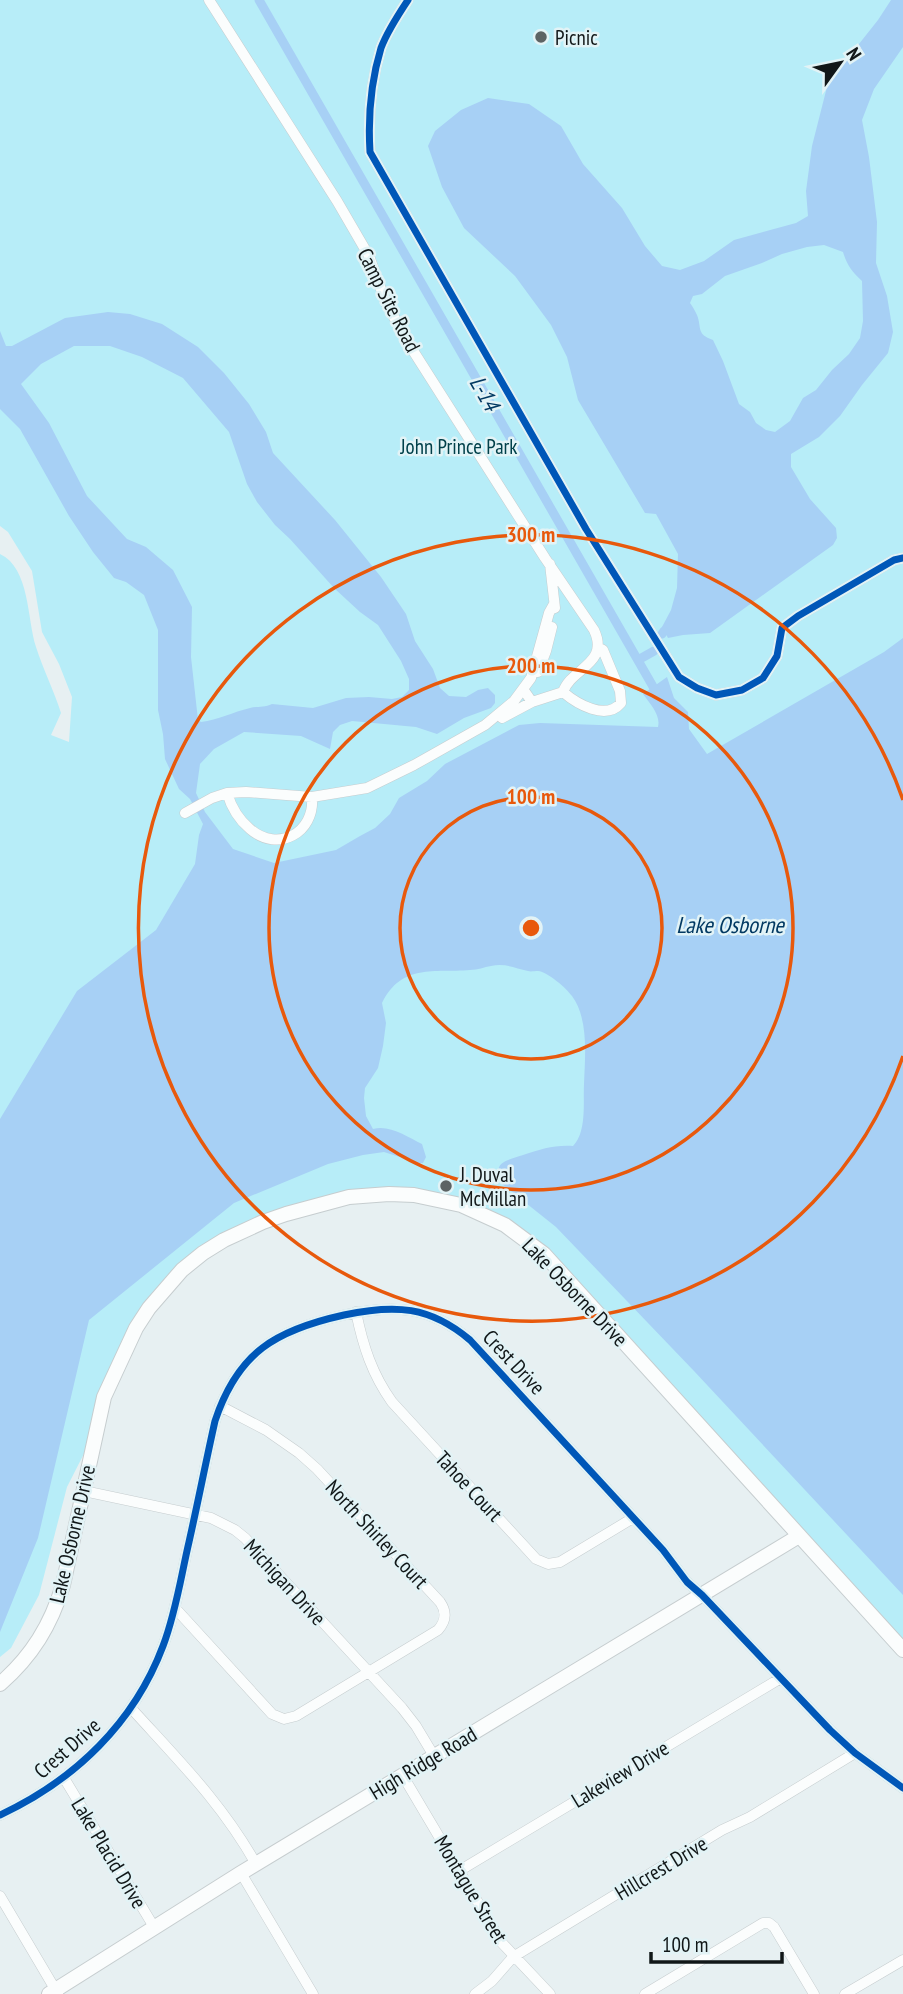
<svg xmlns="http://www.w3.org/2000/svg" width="903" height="1994" font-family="'PT Sans Narrow',sans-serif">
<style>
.green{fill:#b7edf8}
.water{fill:#a7d0f5;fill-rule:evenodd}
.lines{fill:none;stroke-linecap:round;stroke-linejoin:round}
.canal{stroke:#a7d0f5;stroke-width:9}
.street-casing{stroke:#c6cdcf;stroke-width:11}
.secondary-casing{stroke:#c6cdcf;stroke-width:16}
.street{stroke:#fbfdfd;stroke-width:10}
.secondary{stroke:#fbfdfd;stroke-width:14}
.cycleway-casing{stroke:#e2f3f6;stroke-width:11}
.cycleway{stroke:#0057b8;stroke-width:7}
.ring{fill:none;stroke:#e8590c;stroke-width:3.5}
.poi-dot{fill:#5c6364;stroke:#e2f3f6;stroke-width:2.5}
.labels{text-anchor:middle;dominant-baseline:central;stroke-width:5;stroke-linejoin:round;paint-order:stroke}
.poi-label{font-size:21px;fill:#111718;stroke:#e2f3f6;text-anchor:start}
.street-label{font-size:21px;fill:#111718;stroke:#e2f3f6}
.park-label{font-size:21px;fill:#01404a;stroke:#e2f3f6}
.water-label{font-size:23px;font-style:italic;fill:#023962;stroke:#e2f3f6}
.centre{fill:#e8590c;stroke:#e2f3f6;stroke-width:3.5}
.ring-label{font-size:21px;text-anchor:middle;font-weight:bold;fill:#e8590c;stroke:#e2f3f6;stroke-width:5;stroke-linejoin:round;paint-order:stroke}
</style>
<rect width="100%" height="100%" fill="#e7f0f2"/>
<!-- green -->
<path class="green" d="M0,0H903V1640L511,1224L472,1202L437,1195L361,1194L255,1220L150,1301L96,1430L67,1487L39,1595L11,1648L0,1657V554C30,568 27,619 36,647C43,669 54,691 61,713L51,735L69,742L72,697L59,664L42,632L32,571L8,532L0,526Z"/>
<!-- water -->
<path class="water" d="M891,0H903V47L874,89L862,120L869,157L877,222L876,263L887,296L893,332L888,353L862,385L840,416L819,437L791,454V467L810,499L836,528L837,538L833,545L710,633L683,635L668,638L662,627L671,610L677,588L678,554L656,514L645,513L578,400L567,357L551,325L515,276L464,228L442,187L428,146L435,131L461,110L488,98L529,104L561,126L583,164L622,208L645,246L662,266L680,270L704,261L734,240L796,223L808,216L806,191L812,146L828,83L878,20ZM824,245L843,252C847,265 852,272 862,281L863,321L860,338L849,354L832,370L816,390L803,398L790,421L775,432L766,430L756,423L750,412L739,404L723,361L713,340C696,334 702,328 697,315C695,311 693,307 690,303L693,296L702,294L725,276L762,263L782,254L807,247Z
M108,312L130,314L162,324L198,347L224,373L249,404L266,432L273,453L335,520L381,577L406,614L415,641L433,669L440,688L449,696L466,697L478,690L488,688L495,695V703L491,708L464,718L437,734L416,727L352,721L340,725L333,732L330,749L301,736L244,732L214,749L200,764L196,793L205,812L233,849L274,863L336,850L360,836L375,828L390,814L399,798L427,781L445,764L519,725L540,723L658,727C661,715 650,704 643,694L667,677L674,698L688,712L689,729L707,754L884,652L903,638V1595L694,1371L556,1227L502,1184C491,1162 506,1161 523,1155C542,1149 553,1145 573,1146C587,1132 583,1102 584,1084C585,1057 589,1019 572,996C566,988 548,972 538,971C534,971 531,972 528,971C515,968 505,963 491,966C484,967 478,970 470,970C434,973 402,963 382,1003L386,1023L383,1046L378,1068L365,1088L364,1098L366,1116L373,1129C389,1124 408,1137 422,1144L426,1157L423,1163H419L384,1152L363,1155L328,1164L234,1203L89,1320L38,1538L0,1632V1119L77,991L156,930L195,864L199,835L203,824L190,799L179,789L165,759L163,734L158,710V630L144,595L126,582L114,578L93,552L69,516L20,429L0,409V331L6,346H12L65,318ZM74,346H110L142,357L183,378L229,432L247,484L257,502L275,525L290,539L334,588L360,612L378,625L401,661L409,679V690L402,697L392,699L369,697L346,698L313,708L272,704C264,708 257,706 250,708C233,712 218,720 201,722L198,720L191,657L192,607L173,570L146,547L127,539L87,496L49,423L21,384L41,364Z"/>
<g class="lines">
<!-- canal -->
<path class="canal" d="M259,0L659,697
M662,634L664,631
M638,660L654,651"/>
<!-- street casing -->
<g class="street-casing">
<path id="street" d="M209,0L337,201L369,256L386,303L412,349L545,558L594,630C610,664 571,668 563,692
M408,0C398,15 387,32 381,48C371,81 368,119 370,152L586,529L679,677L697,688L716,695L742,690L763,678L777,656L782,628L798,616L894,560L903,558
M550,564L555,608
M538,672L546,651L552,627
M523,689L532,702L563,692C577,704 606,721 621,703L620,691L603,650L598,647
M502,718L532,702
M227,793C231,806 239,820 250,829C278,853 315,833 312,797
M185,813L212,798L227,793L246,792L312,797L367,788L414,765L485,725L514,701L531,678L549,613L554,604
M356,1312C363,1346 372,1374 392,1402L536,1559L548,1564L560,1562L633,1518
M84,1491L211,1518L235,1530L245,1538L402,1708L416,1726L434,1756
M175,1608L272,1714L284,1719L296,1716L438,1630C446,1621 447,1612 440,1602L317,1469L299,1453L266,1430L220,1406
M131,1708C178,1760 221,1802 256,1864
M403,1776L502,1943L550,1994
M64,1778L154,1927
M0,1815C75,1780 134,1723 163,1646C176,1612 181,1576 189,1542C198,1502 206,1461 215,1421C238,1352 276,1330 344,1315C395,1304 430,1306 470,1340L663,1550L687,1582L702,1595L830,1730L855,1753L903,1788
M459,1871L781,1678
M241,1873L313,1994
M0,1896L58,1994
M475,1994L492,1981L513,1957L722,1830L750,1817L855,1753
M645,1994L763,1923H769L774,1927L814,1994
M845,1994L903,1960"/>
</g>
<!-- secondary casing -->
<g class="secondary-casing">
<path id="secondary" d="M0,1684C32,1656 51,1625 63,1585L104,1397L136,1328L149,1308L182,1270L203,1253L224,1240L263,1222L286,1214L349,1197L389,1194L414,1195L461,1205L505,1225L544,1254L903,1650
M49,1994L241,1873L799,1536"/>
</g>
<!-- street -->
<use href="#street" class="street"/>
<!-- secondary -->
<use href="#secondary" class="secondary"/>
<!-- cycleway casing -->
<g class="cycleway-casing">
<path id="cycleway" d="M408,0C398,15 387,32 381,48C371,81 368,119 370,152L586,529L679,677L697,688L716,695L742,690L763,678L777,656L782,628L798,616L894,560L903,558
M0,1815C75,1780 134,1723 163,1646C176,1612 181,1576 189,1542C198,1502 206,1461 215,1421C238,1352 276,1330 344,1315C395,1304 430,1306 470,1340L663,1550L687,1582L702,1595L830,1730L855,1753L903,1788"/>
</g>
<!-- cycleway -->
<use href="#cycleway" class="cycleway"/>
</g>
<!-- distance rings -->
<g class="ring">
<circle cx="531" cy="928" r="131"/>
<circle cx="531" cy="928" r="262"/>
<path d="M903 1056A393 393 0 1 1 903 800"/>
</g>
<!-- markers -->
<g class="poi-dot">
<circle cx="541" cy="37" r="7"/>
<circle cx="446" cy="1186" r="7"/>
</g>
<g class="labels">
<!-- poi labels -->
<g class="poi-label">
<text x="555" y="37">Picnic</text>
<text x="460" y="1174">J. Duval<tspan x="460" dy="24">McMillan</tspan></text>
</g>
<!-- street labels -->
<g class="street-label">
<text transform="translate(389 300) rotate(63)">Camp Site Road</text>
<text transform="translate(575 1292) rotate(46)">Lake Osborne Drive</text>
<text transform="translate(514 1362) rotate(47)">Crest Drive</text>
<text transform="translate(469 1486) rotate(47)">Tahoe Court</text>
<text transform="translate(72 1534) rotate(-77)">Lake Osborne Drive</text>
<text transform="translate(377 1534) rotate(47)">North Shirley Court</text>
<text transform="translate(285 1582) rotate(47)">Michigan Drive</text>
<text transform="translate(67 1748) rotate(-41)">Crest Drive</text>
<text transform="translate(423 1763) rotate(-31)">High Ridge Road</text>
<text transform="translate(620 1774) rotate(-31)">Lakeview Drive</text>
<text transform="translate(109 1853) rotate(59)">Lake Placid Drive</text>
<text transform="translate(661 1868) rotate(-31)">Hillcrest Drive</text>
<text transform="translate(471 1889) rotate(59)">Montague Street</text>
</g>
<!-- park labels -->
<g class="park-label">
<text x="459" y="446">John Prince Park</text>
</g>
<!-- water labels -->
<g class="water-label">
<text transform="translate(485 393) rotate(60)">L-14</text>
<text x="730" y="924">Lake Osborne</text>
</g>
</g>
<circle cx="531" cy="928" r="10" class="centre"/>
<g class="ring-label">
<text x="531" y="542">300 m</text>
<text x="531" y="673">200 m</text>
<text x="531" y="804">100 m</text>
</g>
<!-- north arrow -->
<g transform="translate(840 63) rotate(57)" stroke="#e2f3f6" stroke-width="5" paint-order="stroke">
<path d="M0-5L12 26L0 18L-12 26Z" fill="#111718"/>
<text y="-10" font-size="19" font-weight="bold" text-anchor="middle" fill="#111718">N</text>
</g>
<!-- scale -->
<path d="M651 1952v10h131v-10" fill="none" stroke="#111718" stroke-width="3.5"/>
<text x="662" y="1952" font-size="21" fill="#111718" stroke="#e2f3f6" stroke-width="5" paint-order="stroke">100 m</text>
</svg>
